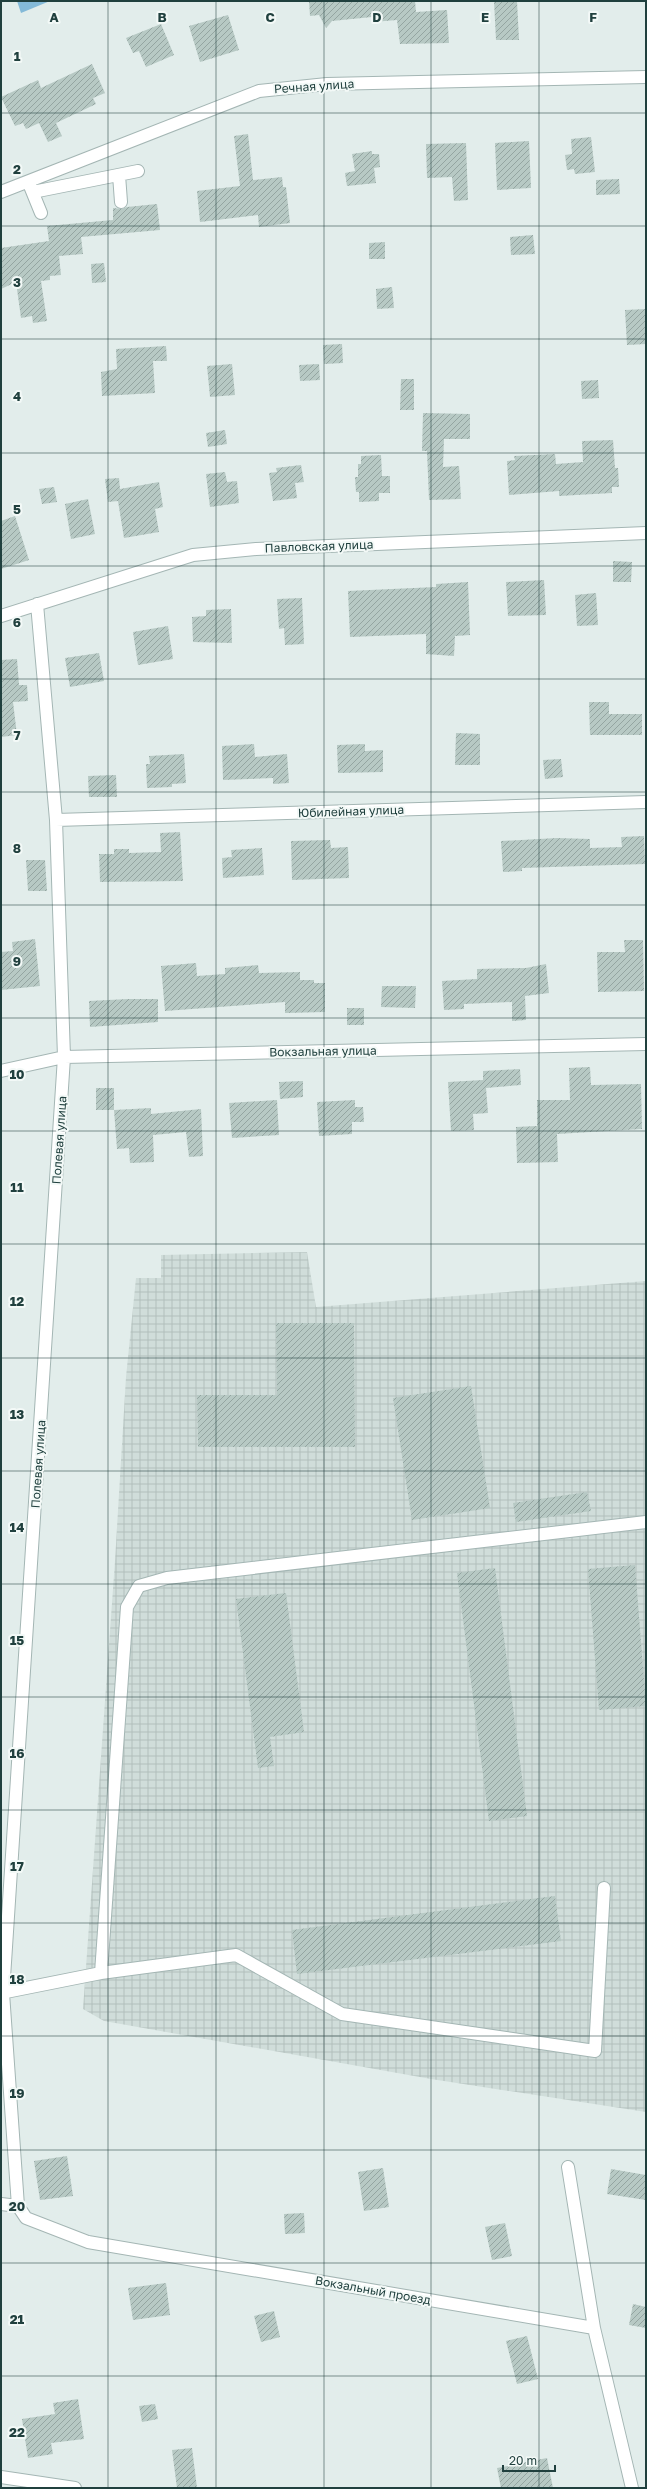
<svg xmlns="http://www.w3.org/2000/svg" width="647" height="2489" font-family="'Golos Text',sans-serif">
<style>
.industrial{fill:url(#industrial-grid)}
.water{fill:#84bad8}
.building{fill:url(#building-hatch)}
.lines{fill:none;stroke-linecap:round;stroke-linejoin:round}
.minor-casing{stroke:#a4b6b4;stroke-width:14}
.minor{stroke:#fff;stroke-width:12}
.grid{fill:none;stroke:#20403e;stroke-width:1;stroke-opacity:0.55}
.labels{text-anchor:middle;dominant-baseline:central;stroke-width:4;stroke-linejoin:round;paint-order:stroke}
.street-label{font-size:12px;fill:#20403e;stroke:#f3f9f7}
.grid-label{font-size:13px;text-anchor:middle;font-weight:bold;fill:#20403e;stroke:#f3f9f7;stroke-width:4;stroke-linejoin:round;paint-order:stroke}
</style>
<defs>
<pattern id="industrial-grid" width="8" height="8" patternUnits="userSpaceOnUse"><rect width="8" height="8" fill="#d0ddda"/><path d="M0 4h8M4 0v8" fill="none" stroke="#b2bfbc"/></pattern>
<pattern id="building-hatch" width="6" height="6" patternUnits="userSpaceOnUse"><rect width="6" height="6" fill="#b7c9c4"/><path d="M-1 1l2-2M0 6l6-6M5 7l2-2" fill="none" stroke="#94a5a1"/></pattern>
</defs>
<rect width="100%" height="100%" fill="#e2edeb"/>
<!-- industrial -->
<path class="industrial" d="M307,1252L316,1307L646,1281V2112L431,2079L104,2021L83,2009L115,1561L126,1377L136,1278H161V1255Z"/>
<!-- water -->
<path class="water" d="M17,1H50L21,13Z"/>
<!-- building -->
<path class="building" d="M309,1H415L416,12L447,10L449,43L400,44L397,20L373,22L372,17L332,21L326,28L319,15L310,16Z
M494,1H517L519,40H496Z
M228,15L239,50L200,62L189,26Z
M161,24L174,55L146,67L139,51L133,53L126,38Z
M92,64L105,93L93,98L96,104L56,123L62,136L48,142L39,123L26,129L23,123L15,126L1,97L38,80L41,88Z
M248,134L253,180L282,177L283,187H286L290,223L259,227L258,215L200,222L197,191L240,186L234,136Z
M591,137L595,172L575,174L574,169L567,170L565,155L572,154L571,139Z
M529,141L531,188L497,190L495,143Z
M466,143L468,200L454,201L452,177L427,178L426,144Z
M372,151V154H379L380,167L374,168L376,183L347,186L345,173L355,171L352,154Z
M619,179L620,194L596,195V180Z
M157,204L160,230L81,237L83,254L59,256L61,275L50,276V280L41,281L47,321L33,323L32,316L21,318L16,282L1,289V248L49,241L47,226L113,220V208L122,209L127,207Z
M533,235L535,254L511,255L510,237Z
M385,242V259H369V243Z
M104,263L106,282L92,283L91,264Z
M392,287L394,308L377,309L376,289Z
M646,309V344L627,345L625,310Z
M342,344L343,363L324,364L323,345Z
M166,346L167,361H153L155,393L102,396L101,372L117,369L116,349Z
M232,364L235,395L210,397L207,366Z
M319,364L320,380L300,381L299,365Z
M401,379H414V410H400Z
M598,380L599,398L582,399L581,381Z
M423,413L470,414V439H444L443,467L459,466L461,499L429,500L427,451H422Z
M225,430L227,444L208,447L206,433Z
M613,440L615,468H618L619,487H612V493L559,496V491L509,495L507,461L515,460L514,456L555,454L556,464L583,462L582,441Z
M381,455L382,476H390V493H379V501L359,502V492H356L355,477H358V464H361V456Z
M301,465L304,482L295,483L297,498L273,501L269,473L277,472L276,468Z
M225,472L227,482L237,481L239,503L210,507L206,474Z
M119,478L120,489L159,482L163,507L155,509L159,532L124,538L118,501L108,502L105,479Z
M54,487L57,502L42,504L39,489Z
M88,499L95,534L71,539L65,504Z
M15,516L29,560L1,569V521Z
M613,561L632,562L631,582H613Z
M544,580L546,615L508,616L506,582Z
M468,582L470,635L455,636L454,656L426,654V634L350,637L348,591L436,587V584Z
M596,593L598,625L577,626L575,595Z
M302,598L304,644L285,645L284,628L279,629L277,599Z
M231,609L232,643L193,642L192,617L206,616V610Z
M168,626L173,659L138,665L133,632Z
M99,653L104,681L70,687L65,658Z
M17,659L19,685H27L28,701L13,702L17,735L1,737V660Z
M589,702H609V714H642V735H590Z
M456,733L480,734V765H455Z
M254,744L255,757L287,754L289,783L273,784V778L223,780L222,746Z
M365,744V751L383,750V772L338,773L337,745Z
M184,754L186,783L172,784V787L147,788L146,764H150L149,756Z
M561,759L563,777L545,779L543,760Z
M116,775L117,797H89L88,776Z
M180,832L183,881L100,882L99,854H114V849H129V853L161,852L160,833Z
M644,836L645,864L522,868V871L503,872L501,841L557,838L590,839V848L622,847L621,837Z
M330,840L331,848L348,847L349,878L292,880L291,841Z
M262,848L264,875L223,878L222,858L232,857L231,850Z
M26,860H45L47,891H28Z
M35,939L40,986L1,990V952L13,951L12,942Z
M624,940H643L644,991L598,992L597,952H625Z
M196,963L197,976L225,974V968L258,965L259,973L300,972V980H314V983H325V1012L285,1013V1002L165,1011L161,966Z
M546,964L549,993L525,996L526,1020L512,1021V1002L464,1004V1009L444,1010L442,981L477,979V969L526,968Z
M382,986H416L415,1008L381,1007Z
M128,999H158V1022L90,1027L89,1001Z
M347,1008H364V1025H347Z
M590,1067L591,1085L641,1084L642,1129L557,1134L558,1162L517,1163L516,1127L537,1126V1100H570L569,1068Z
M520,1069L521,1085L486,1088L488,1113L473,1114L474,1130L451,1131L448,1082L483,1080V1071Z
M303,1081V1097L280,1099L279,1082Z
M96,1088H114V1110H96Z
M277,1100L279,1135L232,1138L229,1103Z
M355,1100V1107H363L364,1122H352V1134L319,1136L317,1102Z
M151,1108V1114L201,1109L203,1156L189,1157L186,1132L153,1135L154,1162L130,1163L129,1148L117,1149L114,1110Z
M276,1323H354L355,1447H198L197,1395H277Z
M471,1386L490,1508L412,1520L393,1398Z
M587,1492L591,1511L516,1522L513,1503Z
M635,1565L646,1706L599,1710L588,1569Z
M495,1568L527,1816L489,1821L457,1573Z
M286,1593L304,1732L270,1737L274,1766L258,1768L236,1599Z
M555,1896L561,1941L297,1974L292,1930Z
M67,2156L73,2196L40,2200L34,2161Z
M383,2168L389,2207L364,2211L358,2172Z
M611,2169L646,2175V2200L607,2194Z
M304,2213L305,2233L285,2234L284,2214Z
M505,2223L512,2256L492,2260L485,2227Z
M166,2283L170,2315L133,2320L128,2288Z
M633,2304L646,2307V2328L629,2325Z
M274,2311L280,2337L261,2342L254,2316Z
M527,2336L538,2379L517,2384L506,2341Z
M78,2399L84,2439L51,2443L53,2454L28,2458L22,2419L55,2414L53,2403Z
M155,2404L158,2419L142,2422L139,2406Z
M192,2448L197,2488H177L172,2450Z
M547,2458L553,2488H501L497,2468Z"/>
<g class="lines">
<!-- minor casing -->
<g class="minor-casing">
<path id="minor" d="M119,175L121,202
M30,186L41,213
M1,192L259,91L327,84L646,77
M33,192L138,171
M1,616L193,555L256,549L646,533
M56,820L646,802
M1,1071L64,1057L646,1044
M101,1973L236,1955L342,2014L595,2051L604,1888
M1,1993L101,1973L127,1607L139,1586L167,1578L646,1522
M568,2167L594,2328
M1,2204L18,2206L26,2218L88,2242L594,2328L632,2488
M18,2206L3,1993L64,1057L56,820L37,604
M1,2477L75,2488"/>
</g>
<!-- minor -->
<use href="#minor" class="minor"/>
</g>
<!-- grid -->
<path class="grid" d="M108,1V2488M216,1V2488M324,1V2488M431,1V2488M539,1V2488M1,113H646M1,226H646M1,339H646M1,453H646M1,566H646M1,679H646M1,792H646M1,905H646M1,1018H646M1,1131H646M1,1244H646M1,1358H646M1,1471H646M1,1584H646M1,1697H646M1,1810H646M1,1923H646M1,2036H646M1,2150H646M1,2263H646M1,2376H646"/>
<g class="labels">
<!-- street labels -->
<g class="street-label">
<text transform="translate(314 86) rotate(-4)">Речная улица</text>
<text transform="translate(319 546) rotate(-2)">Павловская улица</text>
<text transform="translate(351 811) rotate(-2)">Юбилейная улица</text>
<text transform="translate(323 1051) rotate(-1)">Вокзальная улица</text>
<text transform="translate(59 1140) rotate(-86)">Полевая улица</text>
<text transform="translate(38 1464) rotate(-86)">Полевая улица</text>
<text transform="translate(373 2290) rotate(10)">Вокзальный проезд</text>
</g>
</g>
<g class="grid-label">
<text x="54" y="22">A</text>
<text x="162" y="22">B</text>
<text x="270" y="22">C</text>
<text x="377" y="22">D</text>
<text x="485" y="22">E</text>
<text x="593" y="22">F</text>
<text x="17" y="61">1</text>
<text x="17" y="174">2</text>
<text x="17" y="287">3</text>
<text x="17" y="401">4</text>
<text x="17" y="514">5</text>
<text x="17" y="627">6</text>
<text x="17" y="740">7</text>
<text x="17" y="853">8</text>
<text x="17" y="966">9</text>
<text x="17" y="1079">10</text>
<text x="17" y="1192">11</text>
<text x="17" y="1306">12</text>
<text x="17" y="1419">13</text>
<text x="17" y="1532">14</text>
<text x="17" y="1645">15</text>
<text x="17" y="1758">16</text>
<text x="17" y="1871">17</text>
<text x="17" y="1984">18</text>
<text x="17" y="2098">19</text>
<text x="17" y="2211">20</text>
<text x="17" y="2324">21</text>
<text x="17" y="2437">22</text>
</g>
<!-- border -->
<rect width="647" height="2489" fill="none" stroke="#20403e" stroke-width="4"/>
<!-- scale -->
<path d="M503 2465v6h52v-6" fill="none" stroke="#20403e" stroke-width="2"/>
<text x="509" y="2465" font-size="12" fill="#20403e" stroke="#f3f9f7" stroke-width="3" paint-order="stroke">20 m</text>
</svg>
